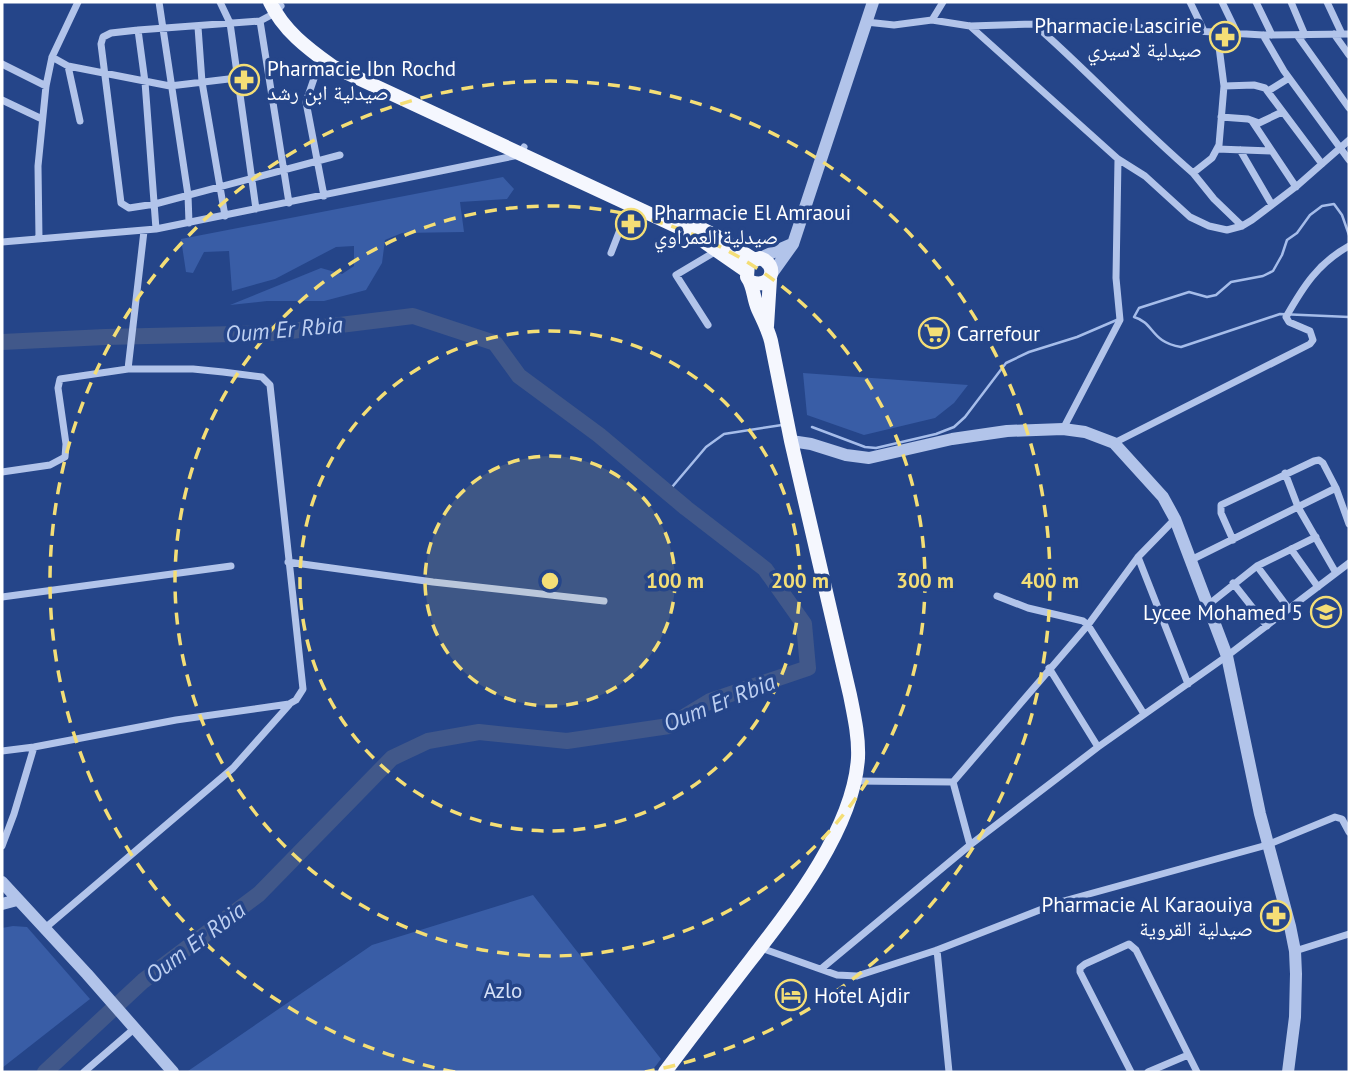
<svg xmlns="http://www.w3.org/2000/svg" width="1351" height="1074" font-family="'PT Sans','Noto Naskh Arabic',sans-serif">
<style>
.green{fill:#395da6}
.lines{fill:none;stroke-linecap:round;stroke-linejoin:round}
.stream{stroke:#a6bdea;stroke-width:2.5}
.river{stroke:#41588a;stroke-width:16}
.minor{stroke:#b2c4ea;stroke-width:7}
.tertiary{stroke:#b2c4ea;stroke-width:12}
.primary{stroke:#f5f7fe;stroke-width:14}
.ring{fill:none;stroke:#f4de76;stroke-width:3.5;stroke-dasharray:12 9}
.labels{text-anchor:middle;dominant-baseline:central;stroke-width:7;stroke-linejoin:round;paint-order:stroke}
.poi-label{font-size:21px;fill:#fff;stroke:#254589;text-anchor:start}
.park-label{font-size:21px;fill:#d6e1f7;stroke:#254589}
.water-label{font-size:23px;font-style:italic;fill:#bdcff1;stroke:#254589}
.centre{fill:#f4de76;stroke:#254589;stroke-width:3.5}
.ring-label{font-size:21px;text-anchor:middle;font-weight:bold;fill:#f4de76;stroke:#254589;stroke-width:7;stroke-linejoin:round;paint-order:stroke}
</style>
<rect width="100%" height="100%" fill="#254589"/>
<!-- green -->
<path class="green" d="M503,177L514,189L507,199L460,202L464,232L402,233L385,240L382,263L366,290L324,301H267L230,305L321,268L342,274L354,266V246L336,247L275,279L232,291L229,251L204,252L193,273L186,272L181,239Z
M803,373L968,385L954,403L935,418L864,435L807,415Z
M533,895L661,1059L651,1072L188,1071L372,945Z
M13,926L27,927L90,999L2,1068V928Z"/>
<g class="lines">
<!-- stream -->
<path class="stream" d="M1349,235L1342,215L1334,204L1322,206L1310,215L1297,233L1287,240L1282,255L1273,271L1263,276L1231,282L1216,295L1207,297L1189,292L1139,308L1134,317C1155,323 1150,342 1181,347L1280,314L1349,317
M812,427L865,447L876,448L936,434L954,427L965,417L1006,363L1029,352L1077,337L1119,319
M667,493L706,447L724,434L782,425"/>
<!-- river -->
<path class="river" d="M2,342L105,337L275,333L413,316L495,343L519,376L599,435L686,508L765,569L804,624L808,668L710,701L669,726L567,741L479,732L428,741L392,758L259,894L143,981L45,1072"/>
<!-- minor -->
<path class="minor" d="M159,2L188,195L189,223
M220,2L230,23L256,209
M1190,2L1204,31
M1222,2L1237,33
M1256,2L1272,35
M1291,2L1305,35
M1327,2L1342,34
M281,6L275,13L260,21L138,30L111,33L103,37L101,44L121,203L129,208L155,204L340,155
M932,20L943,2
M260,21L289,203
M866,22L894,25L932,20L970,26L1034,24L1113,26L1263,35L1349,34
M1034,24C1089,72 1138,126 1193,173L1212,158L1219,145L1224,86L1217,31
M970,26L1118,159L1145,176L1190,217L1209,226L1227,230L1242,226L1252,220L1298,185L1349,140
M198,27L202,82L225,216
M138,30L145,82L156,229
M1334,34L1349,55
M1263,35L1284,71L1349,160
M1297,35L1349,108
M52,57L68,66L170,86L237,78
M321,58L306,102L324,196
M2,64L46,86
M68,66L80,121
M1224,86L1254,85L1265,88L1322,164
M1268,91L1289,78
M2,100L42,119
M1221,117L1248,119L1259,123L1282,112
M1252,121L1296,187
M1217,149L1271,151
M1240,150L1272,205
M1193,173L1214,199L1242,226
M39,239L38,166L46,86L52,57L78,2
M2,242L156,229L519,155L524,147
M611,253L630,204
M708,325L676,275L718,250
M1063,429L1120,320L1116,278L1118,159
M1114,443L1310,344L1313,340L1310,331L1289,322L1286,317C1303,287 1318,263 1349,246
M2,472L50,465L65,457L66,444L58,388L60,379L128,369L144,231
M1285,473L1298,507L1336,573
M1233,540L1221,513V505L1314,461L1319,460L1323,463L1336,488L1349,524
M1291,549L1318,587
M1138,557L1188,684
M1191,560L1336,488
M288,562L433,582L604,601
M1257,566L1289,609
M1233,583L1267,626
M997,596L1028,608L1083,621L1088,625L1144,714
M2,597L231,566
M1208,605L1257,566L1316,537
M1049,668L1098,747
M2,751L34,747L176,720L289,704L296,700L303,689L270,385L262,377L223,372L193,369H128
M854,781L953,782L970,845
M953,782L1088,625L1138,557L1175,519
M2,846L14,814L34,747
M44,929L233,768L289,705
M761,948L837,975L857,976L937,950L1060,902L1267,845L1335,817L1342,819L1349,832
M937,950L949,1072
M1295,951L1349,934
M821,969L970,845L1098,747L1227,656L1349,563
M84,1072L135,1028
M1131,1072L1080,972V968L1085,964L1129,944L1136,950L1197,1072
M1148,1072L1188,1055"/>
<!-- tertiary -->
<path class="tertiary" d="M760,258L792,244
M773,272L793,244L873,2
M791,441L811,444L846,455L869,458L952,439L1007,431L1063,429L1085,432L1114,443L1163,497L1175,519L1227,656L1260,814L1290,926L1295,951L1296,974L1295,1017L1288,1072
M2,882L87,974L173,1072
M2,904L17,900"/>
<!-- primary -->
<path class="primary" d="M270,2C283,30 307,48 332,66L693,234L745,270
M694,225L716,236L753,259
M767,326L770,279
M665,1072C688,1041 712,1010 736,979C781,920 853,835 858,758C859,737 854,715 850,695L791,441L771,341C768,329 763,320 758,309C753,298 754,286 747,277L748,263L760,258C780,265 771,290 751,282"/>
</g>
<!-- distance rings -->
<circle cx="550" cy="581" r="125" fill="#f4de76" fill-opacity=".12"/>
<g class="ring">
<circle cx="550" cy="581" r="125"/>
<circle cx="550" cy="581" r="250"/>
<circle cx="550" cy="581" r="375"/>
<path d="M455 1072A500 500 0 1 1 645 1072"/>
</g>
<!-- icons -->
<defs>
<g id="pharmacy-ring" transform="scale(1.575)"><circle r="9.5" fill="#254589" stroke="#f4de76" stroke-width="1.5"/><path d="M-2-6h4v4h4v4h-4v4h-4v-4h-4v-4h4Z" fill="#f4de76"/></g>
<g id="supermarket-ring" transform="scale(1.575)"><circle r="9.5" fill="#254589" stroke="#f4de76" stroke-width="1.5"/><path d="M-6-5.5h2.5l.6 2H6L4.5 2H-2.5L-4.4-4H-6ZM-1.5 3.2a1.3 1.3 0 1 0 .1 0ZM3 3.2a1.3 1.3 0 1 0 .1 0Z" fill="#f4de76"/></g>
<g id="university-ring" transform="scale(1.575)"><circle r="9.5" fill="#254589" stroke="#f4de76" stroke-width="1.5"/><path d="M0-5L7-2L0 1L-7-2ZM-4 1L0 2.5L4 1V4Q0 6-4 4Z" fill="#f4de76"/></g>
<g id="hotel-ring" transform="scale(1.575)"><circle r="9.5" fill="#254589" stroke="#f4de76" stroke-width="1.5"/><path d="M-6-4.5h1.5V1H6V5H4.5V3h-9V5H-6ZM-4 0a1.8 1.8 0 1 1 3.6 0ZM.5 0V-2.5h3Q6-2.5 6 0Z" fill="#f4de76"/></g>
</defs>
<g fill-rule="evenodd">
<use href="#pharmacy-ring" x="1225" y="37"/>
<use href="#pharmacy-ring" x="244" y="80"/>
<use href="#pharmacy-ring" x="631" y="224"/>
<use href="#supermarket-ring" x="934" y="333"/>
<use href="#university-ring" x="1326" y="612"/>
<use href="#pharmacy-ring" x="1276" y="916"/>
<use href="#hotel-ring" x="791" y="995"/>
</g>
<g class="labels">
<!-- poi labels -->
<g class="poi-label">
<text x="1202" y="25" text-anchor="end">Pharmacie Lascirie<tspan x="1202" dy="24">صيدلية لاسيري</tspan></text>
<text x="267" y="68">Pharmacie Ibn Rochd<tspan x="267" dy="24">صيدلية ابن رشد</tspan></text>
<text x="654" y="212">Pharmacie El Amraoui<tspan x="654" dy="24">صيدلية العمراوي</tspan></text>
<text x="957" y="333">Carrefour</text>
<text x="1303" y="612" text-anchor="end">Lycee Mohamed 5</text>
<text x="1253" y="904" text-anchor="end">Pharmacie Al Karaouiya<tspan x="1253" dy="24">صيدلية القروية</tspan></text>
<text x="814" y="995">Hotel Ajdir</text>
</g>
<!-- park labels -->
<g class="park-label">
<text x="503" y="990">Azlo</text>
</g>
<!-- water labels -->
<g class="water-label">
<text transform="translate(284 329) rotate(-5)">Oum Er Rbia</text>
<text transform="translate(719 702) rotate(-22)">Oum Er Rbia</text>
<text transform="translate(195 942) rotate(-37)">Oum Er Rbia</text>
</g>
</g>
<circle cx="550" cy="581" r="10" class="centre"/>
<g class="ring-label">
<text x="675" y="588">100 m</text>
<text x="800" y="588">200 m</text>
<text x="925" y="588">300 m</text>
<text x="1050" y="588">400 m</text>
</g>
<!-- border -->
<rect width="1351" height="1074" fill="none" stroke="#ffffff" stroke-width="7"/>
</svg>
